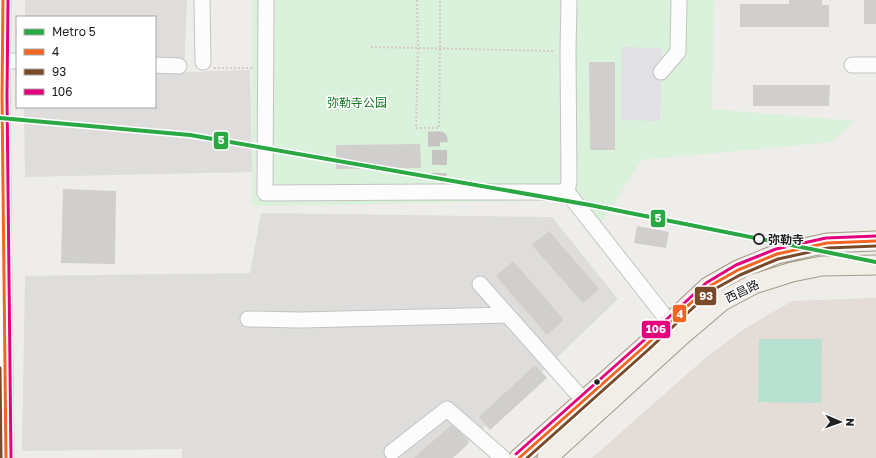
<svg xmlns="http://www.w3.org/2000/svg" width="876" height="458" font-family="'Golos Text','Noto Sans SC',sans-serif">
<style>
.residential{fill:#dedddb}
.military{fill:#e3dcd7}
.park{fill:#daf1db}
.pitch{fill:#b9e1d1}
.plaza{fill:#e1e0e4}
.building{fill:#d1cfcd}
.lines{fill:none;stroke-linecap:round;stroke-linejoin:round}
.minor-tunnel{stroke:#c5c4c2;stroke-width:15;stroke-dasharray:15 8;stroke-linecap:butt}
.minor-casing{stroke:#c4c4c2;stroke-width:17}
.major-casing{stroke:#a39a88;stroke-width:21}
.path{stroke:#d6cbc9;stroke-width:2;stroke-dasharray:2 2;stroke-linecap:butt}
.minor{stroke:#fcfcfc;stroke-width:15}
.major{stroke:#f1ede7;stroke-width:19}
.bus-1-casing{stroke:#fff;stroke-width:6}
.bus-2-casing{stroke:#fff;stroke-width:6}
.bus-3-casing{stroke:#fff;stroke-width:6}
.bus-1{stroke:#f26522;stroke-width:3}
.bus-2{stroke:#7a4b2a;stroke-width:3}
.bus-3{stroke:#e5007d;stroke-width:3}
.metro-1-casing{stroke:#fff;stroke-width:7}
.metro-1{stroke:#2aa844;stroke-width:4}
.stop-dot{fill:#fff;stroke:#212121;stroke-width:2}
.bus-dot{fill:#212121;stroke:#fff;stroke-width:1.5}
.labels{text-anchor:middle;dominant-baseline:central;stroke-width:3;stroke-linejoin:round;paint-order:stroke}
.park-label{font-size:12px;fill:#167720;stroke:#fff}
.stop-label{font-size:12px;font-weight:bold;fill:#212121;stroke:#fff;text-anchor:start}
.street-label{font-size:12px;fill:#212121;stroke:#fff}
.line-badge{stroke:#fff;stroke-width:1.5}
.badge-label{font-size:11px;text-anchor:middle;font-weight:bold;fill:#fff}
</style>
<rect width="100%" height="100%" fill="#eeedea"/>
<!-- residential -->
<path class="residential" d="M25,0H187L184,72L250,70L252,172L25,177L24,107H155V17H25Z
M261,213L552,217L618,299L452,458H182V449L22,451L25,276L250,273Z"/>
<!-- military -->
<path class="military" d="M876,298V458H592L703,360L744,329L792,301Z"/>
<!-- park -->
<path class="park" d="M252,0H714L712,109L856,121L832,142L642,160L593,235L572,200L252,206Z"/>
<!-- pitch -->
<path class="pitch" d="M759,339H822L821,403L758,402Z"/>
<!-- plaza -->
<path class="plaza" d="M622,47L662,48L660,121L621,120Z"/>
<!-- building -->
<path class="building" d="M789,0H822V5H829V27H740V4H789Z
M864,0H876V24H864Z
M589,62H615V150H590Z
M753,85H830L829,106H753Z
M420,144L421,168L336,169V145Z
M63,189L116,191L115,264L61,263Z
M637,226L669,232L666,248L634,243Z
M549,231L599,289L583,303L532,245Z
M513,261L564,320L547,335L496,276Z
M535,365L547,378L490,430L479,417Z
M451,425L459,431L469,443L453,458H414Z"/>
<g class="lines">
<!-- minor-tunnel -->
<path class="minor-tunnel" d="M428,139H440L439,179"/>
<!-- minor casing -->
<g class="minor-casing">
<path id="minor" d="M3,0L2,96L6,458
M202,0L203,62
M266,0L265,193L439,192H567
M3,61H17
M155,65L179,66
M852,65H876
M661,72L678,52L679,0
M567,192L569,181L568,51L569,0
M567,192L670,323
M480,284L584,401
M248,319L300,320L507,315
M392,452L447,409L503,458"/>
</g>
<!-- major casing -->
<g class="major-casing">
<path id="major" d="M519,458L645,346L708,287L738,270L777,254L827,243L876,241
M547,458L682,335L722,301L754,284L792,272L822,266L876,265"/>
</g>
<!-- path -->
<path class="path" d="M417,0L418,48L416,128H439L440,49V0
M371,47L555,51
M214,68H252"/>
<!-- minor -->
<use href="#minor" class="minor"/>
<!-- major -->
<use href="#major" class="major"/>
<!-- bus-1 casing -->
<g class="bus-1-casing">
<path id="bus-1" d="M3,0L2,96L6,458
M519,458L645,346L708,287L738,270L777,254L827,243L876,241"/>
</g>
<!-- bus-2 casing -->
<g class="bus-2-casing">
<path id="bus-2" d="M0,368L1,458
M527,458L648,350L711,291L740,275L778,259L828,248L876,246"/>
</g>
<!-- bus-3 casing -->
<g class="bus-3-casing">
<path id="bus-3" d="M8,0L7,96L11,458
M516,454L642,342L706,283L736,265L776,249L826,238L876,236"/>
</g>
<!-- bus-1 -->
<use href="#bus-1" class="bus-1"/>
<!-- bus-2 -->
<use href="#bus-2" class="bus-2"/>
<!-- bus-3 -->
<use href="#bus-3" class="bus-3"/>
<!-- metro-1 casing -->
<g class="metro-1-casing">
<path id="metro-1" d="M0,118L190,135L590,205L876,262"/>
</g>
<!-- metro-1 -->
<use href="#metro-1" class="metro-1"/>
</g>
<!-- markers -->
<circle class="stop-dot" cx="759" cy="239" r="5"/>
<circle class="bus-dot" cx="597" cy="382" r="3.5"/>
<g class="labels">
<!-- park labels -->
<g class="park-label">
<text x="357" y="102">弥勒寺公园</text>
</g>
<!-- stop labels -->
<g class="stop-label">
<text x="768" y="239">弥勒寺</text>
</g>
<!-- street labels -->
<g class="street-label">
<text transform="translate(742 291) rotate(-26)">西昌路</text>
</g>
</g>
<g class="line-badge">
<rect x="213" y="131" width="16" height="19" rx="4" fill="#2aa844"/>
<rect x="650" y="209" width="16" height="19" rx="4" fill="#2aa844"/>
<rect x="694" y="286" width="23" height="20" rx="4" fill="#7a4b2a"/>
<rect x="672" y="304" width="15" height="19" rx="4" fill="#f26522"/>
<rect x="641" y="320" width="30" height="19" rx="4" fill="#e5007d"/>
</g>
<g class="badge-label">
<text x="221" y="144">5</text>
<text x="658" y="222">5</text>
<text x="706" y="300">93</text>
<text x="680" y="318">4</text>
<text x="656" y="333">106</text>
</g>
<!-- legend -->
<rect x="16" y="16" width="140" height="92" fill="#ffffff" stroke="#a6a6a6"/>
<rect x="24" y="29" width="20" height="6" fill="#2aa844" stroke="#a6a6a6"/>
<text x="52" y="36" font-size="12" fill="#212121">Metro 5</text>
<rect x="24" y="49" width="20" height="6" fill="#f26522" stroke="#a6a6a6"/>
<text x="52" y="56" font-size="12" fill="#212121">4</text>
<rect x="24" y="69" width="20" height="6" fill="#7a4b2a" stroke="#a6a6a6"/>
<text x="52" y="76" font-size="12" fill="#212121">93</text>
<rect x="24" y="89" width="20" height="6" fill="#e5007d" stroke="#a6a6a6"/>
<text x="52" y="96" font-size="12" fill="#212121">106</text>
<!-- north arrow -->
<g transform="translate(840 422) rotate(92)" stroke="#ffffff" stroke-width="3" paint-order="stroke">
<path d="M0-3L7 15L0 10L-7 15Z" fill="#212121"/>
<text y="-6" font-size="11" font-weight="bold" text-anchor="middle" fill="#212121">N</text>
</g>
</svg>
